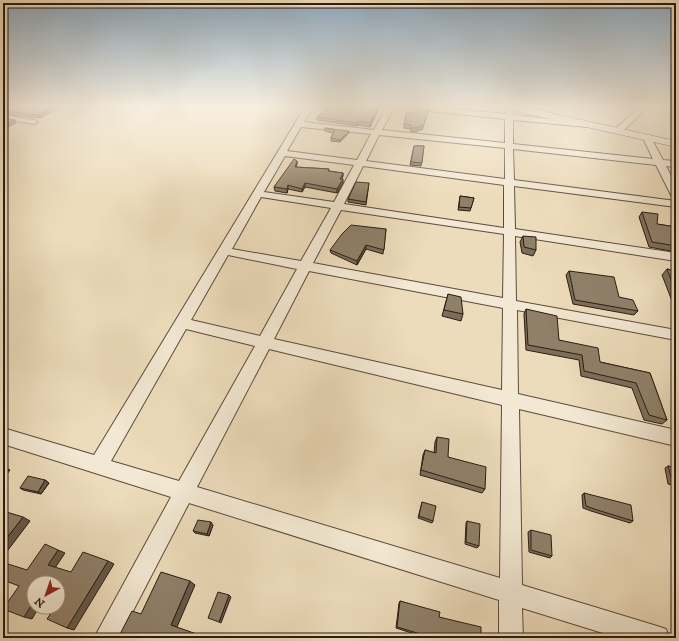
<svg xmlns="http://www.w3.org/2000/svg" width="679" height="641" font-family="'IM FELL DW Pica',serif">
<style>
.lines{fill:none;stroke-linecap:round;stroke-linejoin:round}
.street-casing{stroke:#5c4c3d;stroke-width:2}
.secondary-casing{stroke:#2b1c13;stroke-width:1}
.street{fill:#f3e8d3;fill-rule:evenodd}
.secondary{fill:#f3e8d3;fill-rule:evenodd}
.wall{fill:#7c6e5b;stroke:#2b1c13}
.shaded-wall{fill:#655a4a;stroke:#2b1c13}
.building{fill:#90806a;stroke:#2b1c13}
</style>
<rect width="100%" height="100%" fill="#eddcbb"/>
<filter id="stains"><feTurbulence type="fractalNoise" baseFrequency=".005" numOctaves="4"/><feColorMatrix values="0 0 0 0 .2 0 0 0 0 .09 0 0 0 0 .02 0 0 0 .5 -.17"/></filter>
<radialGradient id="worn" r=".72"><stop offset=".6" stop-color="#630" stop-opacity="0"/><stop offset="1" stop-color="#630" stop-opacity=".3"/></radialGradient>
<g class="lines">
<!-- street casing -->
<g class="street-casing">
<path id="street" d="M305,107H313L304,122L374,130L386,107H394L382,130L505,143V119L411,109L407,107H433L505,114V107H513V115L587,123L591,125L587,127L513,120V144L653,159L643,138L647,136L651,138L663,160L676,161V167L666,166L676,185V198L671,195L656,165L513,149L514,180L676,201V207L514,186L515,229L676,253V261L515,236L516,301L676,330V340L517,310L518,394L676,430V446L519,409L522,585L657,626L666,629L669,638H619L522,608L523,638H499V600L189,503L119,638H94L171,497L3,444V428L94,455ZM301,127L371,134L357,160L287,151ZM379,135L505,148V179L366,161ZM285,156L354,165L334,202L264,192ZM363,166L504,185V228L344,204ZM261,197L331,208L301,261L232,249ZM341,210L504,234L503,298L313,263ZM228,255L297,269L260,336L191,320ZM309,271L503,308L502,390L274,339ZM186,329L255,346L179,481L111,461ZM269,349L502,405L500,578L197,487Z
M640,107H648L621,133H615V129Z
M3,115L34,120L38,122L34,124L3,119Z"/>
</g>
<!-- secondary casing -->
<g class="secondary-casing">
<path id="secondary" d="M505,107H524L676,141V147L510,110Z"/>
</g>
<!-- street -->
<use href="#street" class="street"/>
<!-- secondary -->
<use href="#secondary" class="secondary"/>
</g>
<!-- wall -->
<path class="wall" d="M3,107H60L40,118L3,114Z
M325,107H380L370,127L358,125L356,126L317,120V117L325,110Z
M429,109L422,130H418L417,132L410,131L411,129L404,128V124L415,113L426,110Z
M325,128L349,133L340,142L331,141V138L333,133L325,131Z
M414,146H424L421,166L410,165Z
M297,161V164L296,167L329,169V171L343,173V176L342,179L343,183L337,193L305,187L302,192L288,189L287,193L275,191L274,187Z
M369,183L366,205L348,202V199Z
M460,196L474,198L470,211L458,210Z
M642,212L657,224L676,227V252L649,247L639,217Z
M386,229L383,254L366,249L357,265L331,253L330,250Z
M523,236L536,250L533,256L522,253L520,242Z
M667,269L676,271V302L672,301L662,275Z
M569,271L619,297L638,311L634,315L573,304L566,275Z
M448,294L463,314L461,321L442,316Z
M526,309L559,340L600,362L650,373L667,420L662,424L644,420L632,388L581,376L579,360L526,350L524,314Z
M437,437L448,457L485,489L482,493L420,475L423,455L425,450L434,453L435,442Z
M668,466L676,468V486L668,484L665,468Z
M45,480L49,483L41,494L23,490L20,488Z
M584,493L633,521L630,523L591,511L583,508L582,495Z
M422,502L433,521L432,523L418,518Z
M676,520V535L671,522Z
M467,521L479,546L477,548L465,544L466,523Z
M213,525L209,536L195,533L193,531Z
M531,530L552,556L550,558L529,552L528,532Z
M400,601L439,617L481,638H445L438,636V638H427L396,628L399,603Z"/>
<!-- shaded-wall -->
<path class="shaded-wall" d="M53,107H60L40,118L39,115Z
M378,107H380L370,127V123Z
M15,120L16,123L3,129V125Z
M358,121V125L356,126V123Z
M349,131V133L340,142V140Z
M297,161V164L295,171V167Z
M343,173V176L340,182V179Z
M343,179V183L337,193V189Z
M305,183V187L302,192V189Z
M288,185V189L287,193V189Z
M366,245V249L357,265V261Z
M6,468L10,470L3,479V472Z
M45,480L49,483L41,494L38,492Z
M23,517L30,521L5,554H3V543Z
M211,522L213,525L209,536L207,534Z
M58,550L65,553L55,568L48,565Z
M108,561L114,564L74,630L67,628Z
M190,581L195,585L177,627L171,625Z
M229,595L231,597L221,623L219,622Z
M34,601V607H39L32,619L24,617Z"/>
<!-- building -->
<path class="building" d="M3,107H53L39,115L3,111Z
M327,107H378L370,123L358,121L356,123L317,117L329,107Z
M416,107L427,108L426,110L429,109L423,127L419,126L417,128H411V125L404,124L407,112L415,113Z
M3,118L15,120L3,125Z
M325,128L349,131L340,140L331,138L335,130Z
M414,146H424L422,163L411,162Z
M294,159L297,161L295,167L329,169L328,171L343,173L340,179H343L337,189L305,183L302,189L288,185L287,189L274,187Z
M356,182L369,183L366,202L348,199Z
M460,196L474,198L471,208L459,207Z
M642,212L658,214L657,224L676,227V246L652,242Z
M351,225L386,229L384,250L366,245L357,261L330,250L342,234Z
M523,236L536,237V250L524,247Z
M667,269L676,271V292Z
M569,271L614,277L619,297L633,300L638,311L575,300Z
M448,294L461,297L463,314L444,310Z
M526,309L557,316L559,340L598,348L600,362L650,373L667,420L649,415L636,383L584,371L582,355L528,345Z
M437,437L449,439L448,457L486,467L485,489L421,470L425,450L436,453Z
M668,466L676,468V483L672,481Z
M3,467L6,468L3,472Z
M28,476L45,480L38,492L20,488Z
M584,493L631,505L633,521L594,509L586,506Z
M422,502L436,506L433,521L419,516Z
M3,511L23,517L3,543Z
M198,520L211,522L207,534L193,531Z
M467,521L480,524L479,546L466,542Z
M531,530L551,535L552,556L531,550Z
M45,544L58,550L48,565L71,572L83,552L108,561L67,628L47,619L55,607H58V602L61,598L58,597V583H34V601L24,617L3,609L19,586L3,580V570L8,564L27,570Z
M161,572L190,581L171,625L208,638H118L132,611L141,614Z
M218,592L229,595L219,622L208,618Z
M400,601L440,612L439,617L481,627V638H454L438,634V638H434L397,627Z"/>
<!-- sky -->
<linearGradient id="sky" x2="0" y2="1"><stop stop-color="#8faabf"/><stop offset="0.54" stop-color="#f7efe0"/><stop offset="1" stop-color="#f7efe0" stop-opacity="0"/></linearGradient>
<rect width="679" height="197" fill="url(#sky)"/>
<!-- margin -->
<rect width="679" height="641" fill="none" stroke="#eddcbb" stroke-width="16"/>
<rect x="4" y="4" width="671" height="633" fill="none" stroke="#2b1c13" stroke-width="2"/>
<rect x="8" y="8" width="663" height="625" fill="none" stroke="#2b1c13"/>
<!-- north arrow -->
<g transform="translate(46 595) rotate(220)"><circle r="19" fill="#f3e8d3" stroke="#a39686"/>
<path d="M0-3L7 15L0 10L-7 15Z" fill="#8f2418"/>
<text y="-6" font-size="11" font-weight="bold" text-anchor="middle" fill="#2b1c13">N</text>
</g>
<rect width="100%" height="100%" filter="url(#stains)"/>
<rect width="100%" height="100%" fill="url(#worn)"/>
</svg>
